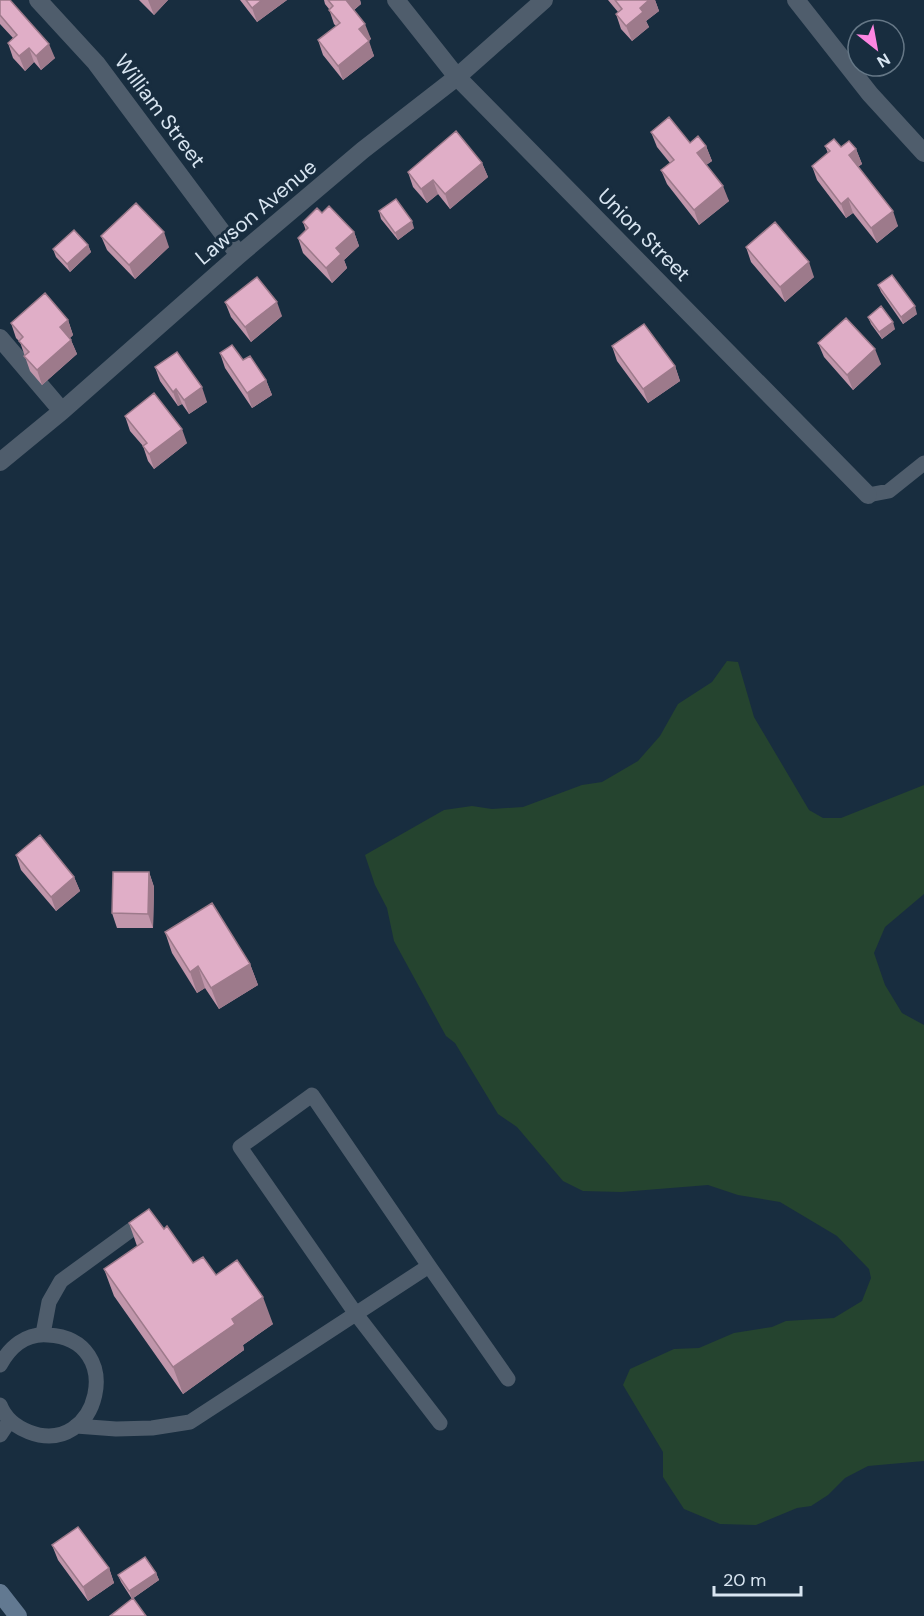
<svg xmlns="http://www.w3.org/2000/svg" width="924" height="1616" font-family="'DM Sans',sans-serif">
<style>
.green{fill:#25442f}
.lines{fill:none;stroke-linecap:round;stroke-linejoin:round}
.lane{stroke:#4f5d6c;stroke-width:15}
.street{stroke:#4f5d6c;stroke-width:18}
.secondary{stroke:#627991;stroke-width:18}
.wall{fill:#c196ab}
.shaded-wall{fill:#9d7a8b}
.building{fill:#e0aec7;stroke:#9d7a8b;stroke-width:1.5}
.labels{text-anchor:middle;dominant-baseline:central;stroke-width:6;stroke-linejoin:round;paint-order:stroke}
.street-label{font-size:21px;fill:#d8e5f1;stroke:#182d3f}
</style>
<rect width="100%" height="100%" fill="#182d3f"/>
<!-- green -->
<path class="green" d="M727,661L738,662L754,717L809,810L823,818H841L924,785V894L885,927L874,953L885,985L902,1013L924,1025V1461L868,1466L845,1478L828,1495L811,1506L797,1508L756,1525L720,1524L684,1509L663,1477V1452L623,1385L630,1369L674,1349L699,1348L734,1333L772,1327L786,1321L834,1318L862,1301L871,1278L869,1269L837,1236L780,1202L738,1195L708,1185L621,1192L583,1191L563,1181L517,1127L498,1114L455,1043L446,1036L394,941L387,908L375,885L365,855L444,810L472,806L492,809L523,807L582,785L602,782L638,761L660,736L678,704L712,682Z"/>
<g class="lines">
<!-- lane -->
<path class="lane" d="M868,495L889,491L924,463
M429,1266L312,1095L240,1147L356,1314L440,1423
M43,1334L49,1302L61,1281L131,1230
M0,1365C10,1347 26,1333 48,1335C128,1339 99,1459 29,1432C16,1427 5,1418 0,1405
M76,1426L116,1429L152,1428L190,1422L429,1266L508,1379
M0,1435L10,1420"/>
<!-- street -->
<path class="street" d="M38,0L96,63L239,255
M396,0L457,77L868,495
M796,0L870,94L924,153
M0,338L62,411
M0,462L62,411L239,255L363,150L457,77L544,0"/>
<!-- secondary -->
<path class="secondary" d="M0,1593L18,1616"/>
</g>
<!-- wall -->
<path class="wall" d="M0,0L55,58L41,70L34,62L25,71L13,58L8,43L13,38L0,24Z
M139,0H168L154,15Z
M240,0H287L257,22Z
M324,0H360L361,4L354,10L371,39L368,41L374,56L343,80L323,55L318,40L336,26L334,24L329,9L325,4Z
M608,0H655L659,11L646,21L649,27L632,41L621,29L616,14L618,12Z
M651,132L690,143L706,146L712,161L706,165L729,201L699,225L667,184L661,170L670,163L657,147Z
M825,146L856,149L862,164L858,167L898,226L877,243L853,213L846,218L817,180L812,166L828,153Z
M482,163L488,177L450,209L438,194L427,203L413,187L408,172Z
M379,211L414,228L398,240L381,219Z
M322,213L354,232L359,246L344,260L347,268L332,283L303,253L298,238L306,231L303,222Z
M101,236L169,247L135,279L107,250Z
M88,245L91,252L70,272L56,257L53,249Z
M746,247L814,277L785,302L751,262Z
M878,285L917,314L903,324L881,292Z
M225,302L282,316L251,342L231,317Z
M868,317L895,329L882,339L871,324Z
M68,320L73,335L70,338L77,354L42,385L30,371L20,342L16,338L11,323Z
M818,343L881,364L853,390L824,357Z
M612,346L675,366L680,381L648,403L617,361Z
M220,353L243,360L266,380L272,395L252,408L225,368Z
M155,367L207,402L189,414L182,404L178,406L160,381Z
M125,416L187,443L154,469L148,461L143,446L130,431Z
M16,855L74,877L80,891L56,911L21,870Z
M149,872L154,887L153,928H117L112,913Z
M165,932L250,964L258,985L219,1009L205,988L197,993L172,953Z
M129,1223L164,1229L193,1263L216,1275L273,1324L243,1345L244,1350L183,1394L114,1296L104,1269L137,1246Z
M52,1545L109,1568L114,1583L88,1601L58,1560Z
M156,1573L159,1580L132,1599L121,1582L118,1575Z"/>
<!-- shaded-wall -->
<path class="shaded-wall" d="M148,0H168L154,15Z
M262,0H287L257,22L252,8Z
M345,0H360L361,4L350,13Z
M649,0H655L659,11L646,21L649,27L632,41L626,26L640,8Z
M365,24L371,39L364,44L359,29Z
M369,41L374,56L343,80L338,66Z
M49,44L55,58L41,70L36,56Z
M29,48L34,62L25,71L19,56Z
M706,146L712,161L702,168L697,153Z
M856,149L862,164L854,169L849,155Z
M482,163L488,177L450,209L445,194Z
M433,180L438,194L427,203L421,189Z
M723,186L729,201L699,225L694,210Z
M848,198L853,213L846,218L841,204Z
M893,211L898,226L877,243L871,228Z
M412,221L414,228L398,240L395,233Z
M164,232L169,247L135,279L129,265Z
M354,232L359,246L344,260L347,268L332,283L326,268L336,248Z
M88,245L91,252L70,272L67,264Z
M809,262L814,277L785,302L780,287Z
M277,302L282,316L251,342L245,327Z
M915,306L917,314L903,324L901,317Z
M68,320L73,335L65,342L60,327Z
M893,322L895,329L882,339L879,332Z
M71,340L77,354L42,385L37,370Z
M875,349L881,364L853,390L847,375Z
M675,366L680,381L648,403L643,389Z
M266,380L272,395L252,408L247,393Z
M202,387L207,402L189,414L184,400Z
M176,389L182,404L178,406L173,392Z
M182,429L187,443L154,469L149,454Z
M149,872L154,887L153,928L148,914Z
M74,877L80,891L56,911L51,897Z
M250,964L258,985L219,1009L211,988Z
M198,966L205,988L197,993L190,972Z
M263,1297L273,1324L243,1345L244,1350L183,1394L173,1367L232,1319Z
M109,1568L114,1583L88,1601L83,1587Z
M156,1573L159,1580L132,1599L129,1591Z"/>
<!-- building -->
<path class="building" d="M0,0H10L49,44L36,56L29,48L19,56L8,43L17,35L0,15Z
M246,0H262L252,8Z
M328,0H346L365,24L359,29L369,41L338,66L318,40L340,23L329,10L333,6Z
M615,0H649L640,8L643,12L626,26L616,14L622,9Z
M669,117L690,143L698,136L706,146L697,153L723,186L694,210L661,170L674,160L651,132Z
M456,131L482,163L445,194L433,180L421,189L408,172Z
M834,139L841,147L849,141L856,149L849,155L893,211L871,228L848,198L841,204L812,166L830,151L825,146Z
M396,199L412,221L395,233L379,211Z
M136,203L164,232L129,265L101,236Z
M329,206L354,232L336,248L341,254L326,268L298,238L308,228L303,222L317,208L322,213Z
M775,222L809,262L780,287L746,247Z
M74,230L88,245L67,264L53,249Z
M892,275L915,306L901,317L878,285Z
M257,277L277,302L245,327L225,302Z
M45,293L68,320L60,327L71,340L37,370L24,356L29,352L19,341L23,337L11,323Z
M881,306L893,322L879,332L868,317Z
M846,318L875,349L847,375L818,343Z
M644,324L675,366L643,389L612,346Z
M232,345L243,360L250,356L266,380L247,393L220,353Z
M177,352L202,387L184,400L176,389L173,392L155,367Z
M154,393L182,429L149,454L143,446L147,443L125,416Z
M40,835L74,877L51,897L16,855Z
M113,872H149L148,914L112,913Z
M212,903L250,964L211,988L198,966L190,972L165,932Z
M149,1209L164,1229L167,1226L193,1263L203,1257L216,1275L237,1260L263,1297L232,1319L235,1324L173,1367L104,1269L143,1242L129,1223Z
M78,1527L109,1568L83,1587L52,1545Z
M145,1557L156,1573L129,1591L118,1575Z
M133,1598L146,1616H110Z"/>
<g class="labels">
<!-- street labels -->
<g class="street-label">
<text transform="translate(160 111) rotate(53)">William Street</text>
<text transform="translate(256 212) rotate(-40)">Lawson Avenue</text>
<text transform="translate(644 235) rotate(45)">Union Street</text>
</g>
</g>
<!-- north arrow -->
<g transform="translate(876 48) rotate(149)"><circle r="28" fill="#182d3f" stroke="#657786" stroke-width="1.5"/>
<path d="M0-4.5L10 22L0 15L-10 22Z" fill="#fd86e1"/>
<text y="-9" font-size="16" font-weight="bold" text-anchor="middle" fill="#d8e5f1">N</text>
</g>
<!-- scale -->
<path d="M714 1586v9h87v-9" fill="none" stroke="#d8e5f1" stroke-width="3"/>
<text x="723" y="1586" font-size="18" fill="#d8e5f1" stroke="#182d3f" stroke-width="4.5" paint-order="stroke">20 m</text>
</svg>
